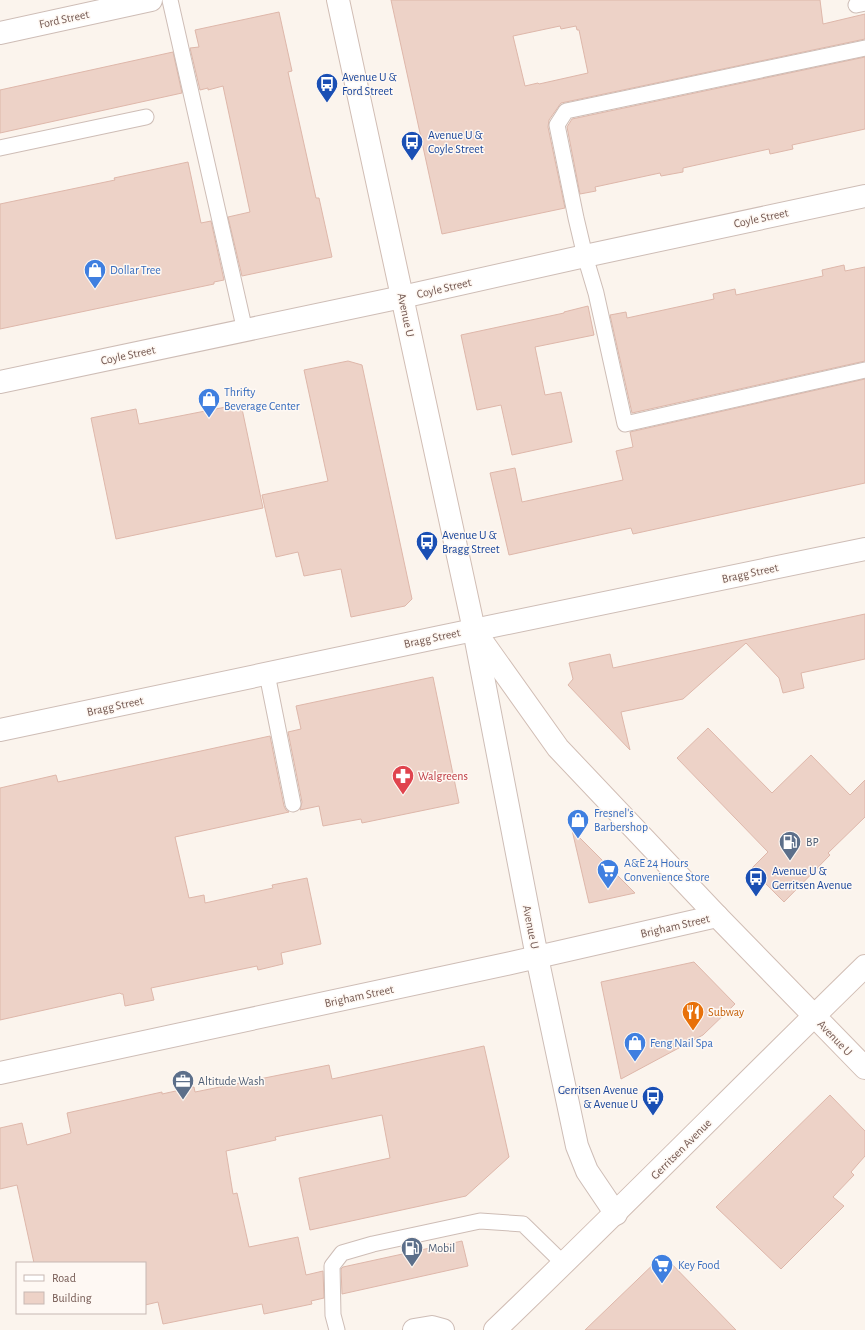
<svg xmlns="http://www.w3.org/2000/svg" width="865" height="1330" font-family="'Alegreya Sans',sans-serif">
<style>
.building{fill:#edd2c7;stroke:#deb7aa;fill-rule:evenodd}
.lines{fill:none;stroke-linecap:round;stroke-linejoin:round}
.service-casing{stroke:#cebdb6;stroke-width:17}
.minor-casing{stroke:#cebdb6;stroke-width:24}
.secondary-casing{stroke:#d1bdb4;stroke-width:24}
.service{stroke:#fff;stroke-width:15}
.minor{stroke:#fff;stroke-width:22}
.secondary{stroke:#fff;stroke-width:22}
.labels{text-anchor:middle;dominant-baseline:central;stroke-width:3;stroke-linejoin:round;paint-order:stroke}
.street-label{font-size:12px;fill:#745952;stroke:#fef8f3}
.transit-label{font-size:12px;fill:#164399;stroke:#fef8f3;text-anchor:start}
.shop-label{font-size:12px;fill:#366cbe;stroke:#fef8f3;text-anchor:start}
.health-label{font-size:12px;fill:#be3a42;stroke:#fef8f3;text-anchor:start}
.service-label{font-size:12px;fill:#4e5e75;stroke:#fef8f3;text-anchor:start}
.food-label{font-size:12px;fill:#c56008;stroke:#fef8f3;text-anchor:start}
</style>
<rect width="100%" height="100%" fill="#fbf4ed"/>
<!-- building -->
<path class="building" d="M391,0H820L823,24L865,14V39L561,103L549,120L548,127L565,208L442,234ZM560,26L561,29L576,26L577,30H579L588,73L539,84L538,83L525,86L513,36Z
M279,12L292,71L288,72L316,198H319L332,257L242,276L228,217L250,212L223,86L208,90V88L200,90L190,48L199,47L195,30Z
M173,52L182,93L0,133V90Z
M865,57V129L792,145L793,149L770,154L769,149L683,168V172L661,176L660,173L595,187L596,191L580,194L567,127L572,119Z
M188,162L201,223L211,221L224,280L214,282V284L0,329V204L115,180L114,178Z
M844,265L845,271L865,267V361L632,413L610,315L626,312L627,318L714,299L713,294L735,289L736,295L823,276L822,270Z
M588,306L594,335L535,347L545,395L561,392L572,442L512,455L501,405L477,410L461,335L564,313V312Z
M348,361L362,365L412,599L405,606L351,617L341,569L304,576L298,552L276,557L262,495L328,481L304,370Z
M865,379V483L633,534L631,528L509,555L490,473L515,468L522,502L623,480L616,451L633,447L630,432Z
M241,404L263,508L116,539L91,418L136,409L139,424Z
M865,614V659L801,673L804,688L783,693L779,678L746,643L683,699L621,712L630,750L568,685L573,679L569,663L610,654L613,668Z
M433,677L459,803L362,823L361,819L323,826L319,806L300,810L302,802L288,732L301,729L296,706Z
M708,728L772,793L811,755L850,795L865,780V817L828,853L830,855L784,902L751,869L768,852L677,758Z
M270,736L284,806L286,810L289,812L175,837L189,898L204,895L205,903L273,888L272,885L307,878L321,944L281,953L283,964L258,970L257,966L151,988L154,1000L125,1006L123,994H121L120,993L0,1020V788L56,775L58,782Z
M572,830L635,893L589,903Z
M694,962L735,1004L703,1035L621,1079L601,982Z
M484,1046L509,1157L466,1196L310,1230L299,1178L390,1158L382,1115L275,1137L276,1140L226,1151L233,1194L237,1193L249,1247L298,1237L306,1275L323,1271L324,1298L311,1301L312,1304L264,1314L262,1304L163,1324L158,1302L145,1305V1263H34L17,1185L0,1189V1128L22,1123L27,1145L71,1133L67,1113L162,1092V1094L194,1087L195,1092L329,1065L332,1079Z
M830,1095L865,1131V1156L851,1172L854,1175L833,1197L844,1206L781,1269L716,1207Z
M462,1241L468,1266L342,1294L341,1269L343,1267Z
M663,1255L736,1330H585Z"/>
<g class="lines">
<!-- service casing -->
<g class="service-casing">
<path id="service" d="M170,0L245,331
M856,5L865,3
M865,48L566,111L557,125L576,218L585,256L596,293L625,424L865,370
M0,148L146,117
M267,674L293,804
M337,1330L333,1315L332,1266L342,1253L373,1244L480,1221L523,1224L564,1264"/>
</g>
<!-- minor casing -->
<g class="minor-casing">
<path id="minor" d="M0,33L151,0
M0,382L402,297L585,256L865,196
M474,630L537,957L577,1146L587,1171L616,1214
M0,730L440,637L865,549
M0,1073L511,963L717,916
M414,1330L432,1327L443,1330"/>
</g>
<!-- secondary casing -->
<g class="secondary-casing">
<path id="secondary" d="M338,0L474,630L558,748L717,916L865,1068
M495,1330C620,1210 741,1087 865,966"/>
</g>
<!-- service -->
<use href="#service" class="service"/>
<!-- minor -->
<use href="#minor" class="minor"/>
<!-- secondary -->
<use href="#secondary" class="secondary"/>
</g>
<!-- icons -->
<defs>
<g id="bus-pin" transform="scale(1.15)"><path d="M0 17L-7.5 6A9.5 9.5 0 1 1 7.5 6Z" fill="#1a4fb4" stroke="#fef8f3"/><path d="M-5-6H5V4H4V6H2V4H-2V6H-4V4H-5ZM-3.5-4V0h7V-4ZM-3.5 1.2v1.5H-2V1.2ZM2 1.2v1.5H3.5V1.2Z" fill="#fff"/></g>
<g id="shop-pin" transform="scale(1.15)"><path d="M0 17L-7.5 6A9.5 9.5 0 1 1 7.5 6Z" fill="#3f7fe0" stroke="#fef8f3"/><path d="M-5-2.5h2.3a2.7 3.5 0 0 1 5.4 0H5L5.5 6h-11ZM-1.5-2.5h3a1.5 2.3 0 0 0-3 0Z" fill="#fff"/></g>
<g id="pharmacy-pin" transform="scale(1.15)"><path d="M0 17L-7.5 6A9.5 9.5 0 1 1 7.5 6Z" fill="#e0444e" stroke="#fef8f3"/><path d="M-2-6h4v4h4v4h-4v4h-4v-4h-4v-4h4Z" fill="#fff"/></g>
<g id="fuel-pin" transform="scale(1.15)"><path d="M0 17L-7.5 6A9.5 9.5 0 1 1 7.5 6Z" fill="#5c6f8a" stroke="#fef8f3"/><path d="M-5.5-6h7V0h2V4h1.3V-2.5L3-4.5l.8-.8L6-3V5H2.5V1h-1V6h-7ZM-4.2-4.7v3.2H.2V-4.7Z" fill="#fff"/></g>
<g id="supermarket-pin" transform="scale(1.15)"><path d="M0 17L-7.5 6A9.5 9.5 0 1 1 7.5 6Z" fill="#3f7fe0" stroke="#fef8f3"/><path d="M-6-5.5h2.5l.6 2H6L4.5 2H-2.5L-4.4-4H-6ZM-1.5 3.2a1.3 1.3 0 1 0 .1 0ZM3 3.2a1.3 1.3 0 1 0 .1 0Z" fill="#fff"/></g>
<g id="restaurant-pin" transform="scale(1.15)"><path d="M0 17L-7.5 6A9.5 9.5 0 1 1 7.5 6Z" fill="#e8710a" stroke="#fef8f3"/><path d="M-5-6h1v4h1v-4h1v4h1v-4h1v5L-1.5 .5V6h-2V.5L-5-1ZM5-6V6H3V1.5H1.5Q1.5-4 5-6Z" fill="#fff"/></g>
<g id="office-pin" transform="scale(1.15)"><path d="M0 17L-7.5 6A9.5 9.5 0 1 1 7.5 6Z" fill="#5c6f8a" stroke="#fef8f3"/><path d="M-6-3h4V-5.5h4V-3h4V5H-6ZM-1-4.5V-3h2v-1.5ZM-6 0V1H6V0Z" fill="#fff"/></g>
</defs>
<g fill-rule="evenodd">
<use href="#bus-pin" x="327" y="84"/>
<use href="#bus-pin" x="412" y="142"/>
<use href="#shop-pin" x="95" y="270"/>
<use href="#shop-pin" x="209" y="399"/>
<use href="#bus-pin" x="427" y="542"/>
<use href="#pharmacy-pin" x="403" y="776"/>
<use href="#shop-pin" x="578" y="820"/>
<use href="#fuel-pin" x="790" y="842"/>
<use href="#supermarket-pin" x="608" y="870"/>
<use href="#bus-pin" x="756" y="878"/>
<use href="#restaurant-pin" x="693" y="1012"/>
<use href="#shop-pin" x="635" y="1043"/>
<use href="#office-pin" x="183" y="1081"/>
<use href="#bus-pin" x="653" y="1097"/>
<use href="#fuel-pin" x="412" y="1248"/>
<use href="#supermarket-pin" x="662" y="1265"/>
</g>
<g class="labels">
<!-- street labels -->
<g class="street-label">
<text transform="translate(64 19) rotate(-12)">Ford Street</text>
<text transform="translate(761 218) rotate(-12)">Coyle Street</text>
<text transform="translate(444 288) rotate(-13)">Coyle Street</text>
<text transform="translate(406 315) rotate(78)">Avenue U</text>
<text transform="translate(128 355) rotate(-12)">Coyle Street</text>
<text transform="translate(750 573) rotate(-12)">Bragg Street</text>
<text transform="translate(432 638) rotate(-12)">Bragg Street</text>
<text transform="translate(115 706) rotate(-12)">Bragg Street</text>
<text transform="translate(675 926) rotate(-13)">Brigham Street</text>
<text transform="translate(531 927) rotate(79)">Avenue U</text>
<text transform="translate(359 996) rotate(-12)">Brigham Street</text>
<text transform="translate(835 1038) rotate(46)">Avenue U</text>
<text transform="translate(681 1149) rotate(-45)">Gerritsen Avenue</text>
</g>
<!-- transit labels -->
<g class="transit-label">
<text x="342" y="77">Avenue U &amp;<tspan x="342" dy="14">Ford Street</tspan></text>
<text x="428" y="135">Avenue U &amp;<tspan x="428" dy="14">Coyle Street</tspan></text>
<text x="442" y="535">Avenue U &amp;<tspan x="442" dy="14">Bragg Street</tspan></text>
<text x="772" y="871">Avenue U &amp;<tspan x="772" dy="14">Gerritsen Avenue</tspan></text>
<text x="638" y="1090" text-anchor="end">Gerritsen Avenue<tspan x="638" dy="14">&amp; Avenue U</tspan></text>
</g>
<!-- shop labels -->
<g class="shop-label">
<text x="110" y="270">Dollar Tree</text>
<text x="224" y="392">Thrifty<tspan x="224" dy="14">Beverage Center</tspan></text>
<text x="594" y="813">Fresnel's<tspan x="594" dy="14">Barbershop</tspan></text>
<text x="624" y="863">A&amp;E 24 Hours<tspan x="624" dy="14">Convenience Store</tspan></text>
<text x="650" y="1043">Feng Nail Spa</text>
<text x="678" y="1265">Key Food</text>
</g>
<!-- health labels -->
<g class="health-label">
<text x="418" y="776">Walgreens</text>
</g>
<!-- service labels -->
<g class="service-label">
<text x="806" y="842">BP</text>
<text x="198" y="1081">Altitude Wash</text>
<text x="428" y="1248">Mobil</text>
</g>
<!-- food labels -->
<g class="food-label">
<text x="708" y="1012">Subway</text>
</g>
</g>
<!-- legend -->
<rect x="16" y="1262" width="130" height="52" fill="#fef8f3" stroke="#c7b8b3"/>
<rect x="24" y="1275" width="20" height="6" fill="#ffffff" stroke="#c7b8b3"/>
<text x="52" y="1282" font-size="12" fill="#745952">Road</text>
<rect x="24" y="1292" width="20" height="12" fill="#edd2c7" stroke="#c7b8b3"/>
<text x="52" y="1302" font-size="12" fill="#745952">Building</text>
</svg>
